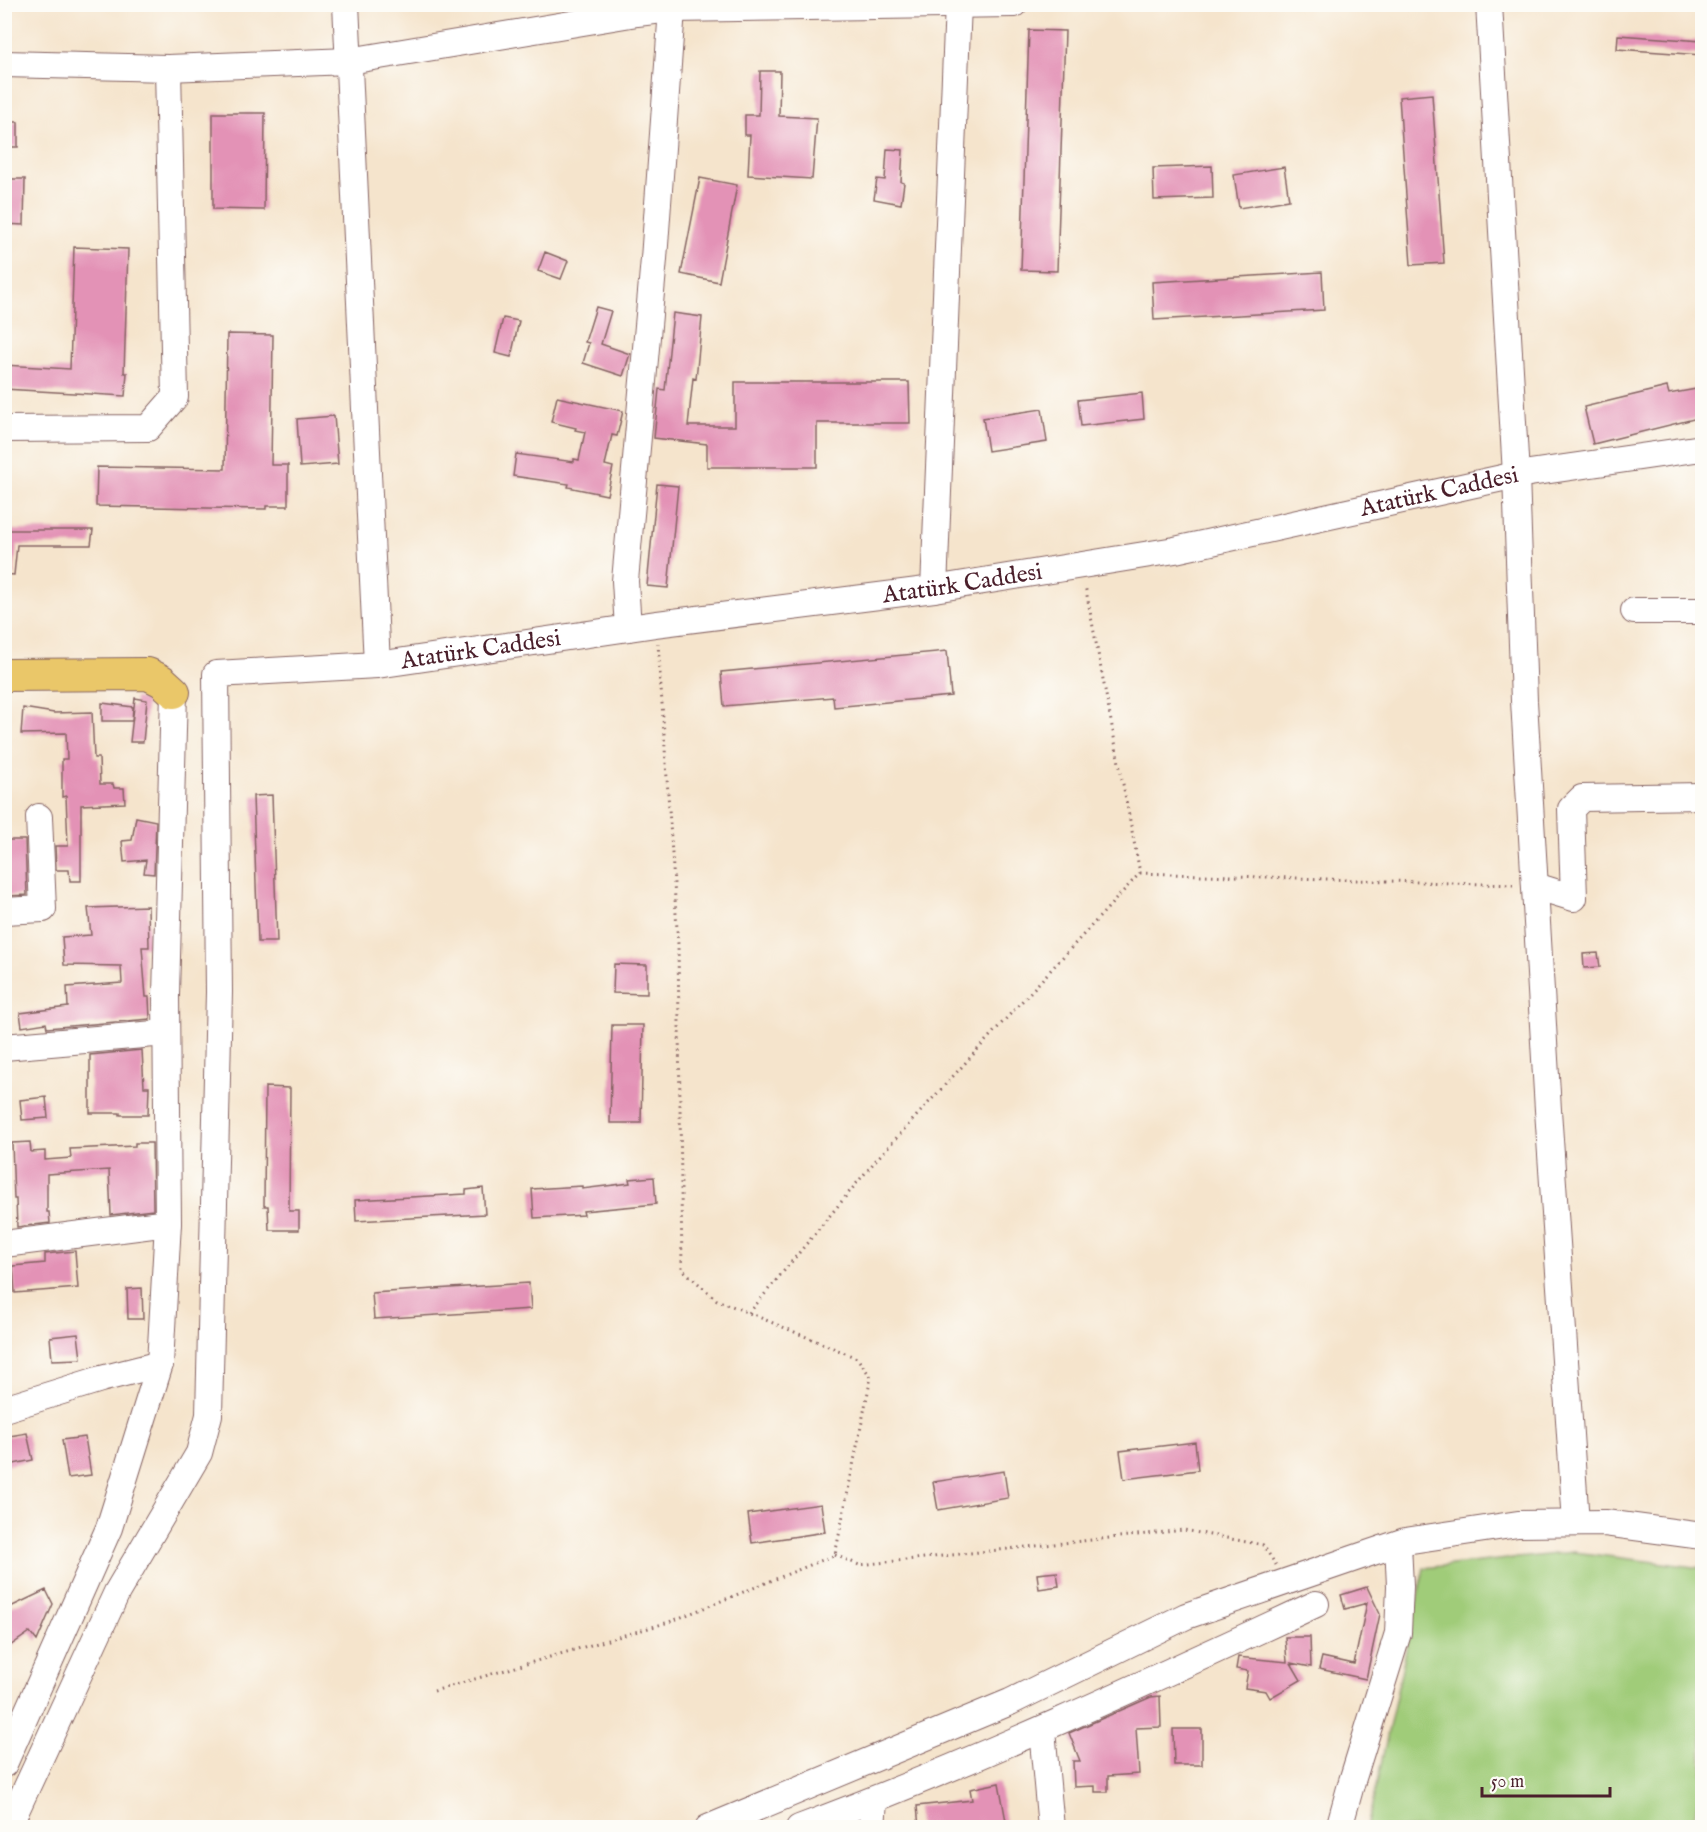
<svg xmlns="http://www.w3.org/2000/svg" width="1707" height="1832" font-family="'IM FELL English',serif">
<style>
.green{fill:#a0cc79;stroke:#757652;stroke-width:1.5}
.building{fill:#e392b6}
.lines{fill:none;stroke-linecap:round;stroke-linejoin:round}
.minor-casing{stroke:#866463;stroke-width:28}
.major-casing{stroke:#866463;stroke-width:34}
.path{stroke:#866463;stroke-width:3;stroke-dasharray:1.5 4.5;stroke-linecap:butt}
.minor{stroke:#fff;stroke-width:26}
.major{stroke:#eac769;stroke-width:32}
.labels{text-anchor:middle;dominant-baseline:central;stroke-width:5;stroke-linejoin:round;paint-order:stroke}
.street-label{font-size:24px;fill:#4a1f2b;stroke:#fdfcf7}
</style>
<rect width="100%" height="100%" fill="#fdfcf7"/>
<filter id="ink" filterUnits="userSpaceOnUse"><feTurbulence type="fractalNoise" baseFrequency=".0167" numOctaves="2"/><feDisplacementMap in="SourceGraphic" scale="12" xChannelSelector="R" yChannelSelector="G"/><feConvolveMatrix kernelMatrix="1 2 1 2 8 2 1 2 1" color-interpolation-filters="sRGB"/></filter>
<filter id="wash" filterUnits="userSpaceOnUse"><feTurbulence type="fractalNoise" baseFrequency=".008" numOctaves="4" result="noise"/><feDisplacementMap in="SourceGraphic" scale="24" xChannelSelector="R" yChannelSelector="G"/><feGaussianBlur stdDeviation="1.35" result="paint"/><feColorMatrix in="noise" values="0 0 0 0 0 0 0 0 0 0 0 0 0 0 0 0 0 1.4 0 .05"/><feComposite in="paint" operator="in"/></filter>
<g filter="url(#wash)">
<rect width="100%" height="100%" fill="#f5e4cc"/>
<!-- green -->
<path class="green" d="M1574,1552L1702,1568V1780L1692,1827L1367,1828L1424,1568Z"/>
<g id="blocks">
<!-- building -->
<path class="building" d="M1029,30L1065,31L1057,271L1021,270Z
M1618,35L1702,41V55L1617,49Z
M760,71H780L779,116L817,118L812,179L748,175L750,135H745V115H759Z
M1432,94L1444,263L1411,265L1399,97Z
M213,113H265L264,210L213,209Z
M4,122H18V147H4Z
M887,149L903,150L901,182L904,183L901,204L874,199L877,179L885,180Z
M1212,166L1213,198L1154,200L1153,168Z
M1284,167L1289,200L1239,208L1234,175Z
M700,178L737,185L719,282L681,274Z
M4,179H25L24,225L4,224Z
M74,247L128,249L124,373H127L125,396L4,389V365L70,369Z
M545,252L568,261L561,279L538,271Z
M1322,272L1324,310L1154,320L1152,282Z
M596,307L611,311L601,344L630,354L623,376L583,363L589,343L585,342Z
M673,313L702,317L696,379L693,378L688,426H735V382H909L910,423H817V467H707V444L654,438L659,389L665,390Z
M503,318L519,321L511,357L495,353Z
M227,334L273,335L271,465H288V506H266V509L96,506L97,467L225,469Z
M1667,387L1669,394L1702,388V417L1593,444L1584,407Z
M1142,393L1144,419L1081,426L1078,400Z
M557,397L623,411L617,436L612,435L605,465L613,467L607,495L568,487L569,484L513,476L516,454L574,462V459L579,460L585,432L575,430L576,428L551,422Z
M1042,409L1047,442L988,451L983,418Z
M334,416L338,464L300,467L297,419Z
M657,484L678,486L668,588L647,586Z
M4,530H93L91,545H17L14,575L4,574Z
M947,651L951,696L834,707L833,697L724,706L721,672Z
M135,698L147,700L143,742H130Z
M102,703L133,707L132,721H102Z
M23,708L54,713L92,712L94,758H99L100,784H113L114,788H124L125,803L81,805V881H70L69,870H56L55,846H68L66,796L62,797V759H67L66,733L21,734Z
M272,795L277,942H258L253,796Z
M136,817L156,821L154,874L144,873L146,860L124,862L122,841L132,840Z
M8,840H25L27,895L6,896Z
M148,906L149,947H142L146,997H149L150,1019L47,1028L46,1023L22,1027L20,1013L68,1007L67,987L122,983L121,966L64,965L62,937L91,935L88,908Z
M1598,953L1600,967L1584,968L1583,954Z
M614,964L647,965V994L613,993Z
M612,1025H643L641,1123H610Z
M142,1050L144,1087H149L148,1115H120V1113H90V1055Z
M265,1087L290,1088L289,1211H299V1230H269L268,1206H264Z
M46,1097L48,1118L22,1120L20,1100Z
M30,1142L31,1152L45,1151V1160L71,1158L70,1149L135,1146V1143H152L153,1210L111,1215L109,1170L47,1174V1212H49L50,1223L17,1227L16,1199H14L12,1143Z
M654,1177L656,1204L583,1211L584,1215L534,1218L532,1189L582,1186V1189L630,1183L629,1179Z
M483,1188L485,1214L356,1221L355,1200L466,1194V1190Z
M75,1251L78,1288L15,1293L13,1266L45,1263V1254Z
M529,1283L531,1309L374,1319L372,1293Z
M142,1288L143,1319H128L127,1289Z
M78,1334L81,1359L52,1360L50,1337Z
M27,1433L33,1460L4,1466V1437Z
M85,1437L91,1475L68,1478L62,1440Z
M1195,1442L1198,1470L1124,1479L1120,1451Z
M1004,1471L1008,1498L938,1510L933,1482Z
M821,1504L825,1532L752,1543L748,1514Z
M1057,1572L1059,1586L1039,1589L1037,1574Z
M1367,1587L1380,1614L1366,1679L1319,1669L1322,1657L1354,1664L1367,1603L1345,1609L1341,1595Z
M46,1590L53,1604L37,1641L30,1632L4,1650V1610Z
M1285,1637H1310L1311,1667L1291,1663L1301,1680L1270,1698L1266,1691L1245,1688L1248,1671L1236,1669L1238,1657L1287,1662Z
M1160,1696L1161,1727L1136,1728L1139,1774L1108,1776V1792H1095V1786L1074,1787L1073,1761H1080L1069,1733L1151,1697Z
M1173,1729H1202V1765H1174Z
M999,1783L1006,1821L966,1827H919L917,1806L972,1800L970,1789Z"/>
</g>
</g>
<g filter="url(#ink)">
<use href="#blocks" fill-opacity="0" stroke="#866463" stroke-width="1.5"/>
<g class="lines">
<!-- minor casing -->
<g class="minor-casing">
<g id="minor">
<path d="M346,4L377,665"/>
<path d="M1489,4L1516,475L1524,701L1548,1110L1576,1523"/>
<path d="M4,64L168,68L349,61L637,13L672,9L1014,4"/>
<path d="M4,429L148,428L175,397L168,68"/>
<path d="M934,589L958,4"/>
<path d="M1634,611H1702"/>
<path d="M628,628L625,581L654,259L672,9"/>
<path d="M1535,886L1574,898L1571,809L1582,798L1702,796"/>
<path d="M4,911L43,909L39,817"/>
<path d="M4,1047L166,1033"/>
<path d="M4,1244L168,1223"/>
<path d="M4,1409L101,1379L160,1364"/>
<path d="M1042,1730L1051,1828"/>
<path d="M4,1764L109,1528L160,1364L168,1223L166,995L174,692"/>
<path id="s1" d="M8,1828L117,1592L199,1453L209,1415L219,992L216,674L377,665L656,624L934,589L1175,550L1516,475L1702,448"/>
<path d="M708,1828L1010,1702L1186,1616L1405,1541L1518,1524L1605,1523L1702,1536"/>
<path d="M799,1828C976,1762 1146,1683 1316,1604"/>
<path d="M872,1828L874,1800"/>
<path d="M1339,1828L1352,1781L1398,1633L1400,1586L1398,1544"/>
</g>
</g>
<!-- major casing -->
<g class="major-casing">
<path id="major" d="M4,675L148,674L162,681L174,692"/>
</g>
<!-- path -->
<path class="path" d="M658,643L678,944L682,1269L717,1300L749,1313L876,1160L1140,873L1085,585
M1140,873L1513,885
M835,1555L859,1565L1184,1530L1263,1545L1276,1565
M434,1691L669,1622L835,1555L871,1377L857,1358L749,1313"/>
<!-- minor -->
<use href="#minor" class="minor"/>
<!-- major -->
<use href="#major" class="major"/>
</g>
</g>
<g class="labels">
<!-- street labels -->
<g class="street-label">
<text stroke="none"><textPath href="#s1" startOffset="2440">Atatürk Caddesi</textPath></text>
<text stroke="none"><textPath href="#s1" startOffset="1954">Atatürk Caddesi</textPath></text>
<text stroke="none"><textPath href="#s1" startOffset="1468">Atatürk Caddesi</textPath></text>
</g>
</g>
<!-- margin -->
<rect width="1707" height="1832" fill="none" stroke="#fdfcf7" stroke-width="24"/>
<!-- scale -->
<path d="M1482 1787v9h128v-9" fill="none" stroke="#4a1f2b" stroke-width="3"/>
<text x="1491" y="1787" font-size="18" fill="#4a1f2b" stroke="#fdfcf7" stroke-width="4.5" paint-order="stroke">50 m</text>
</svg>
